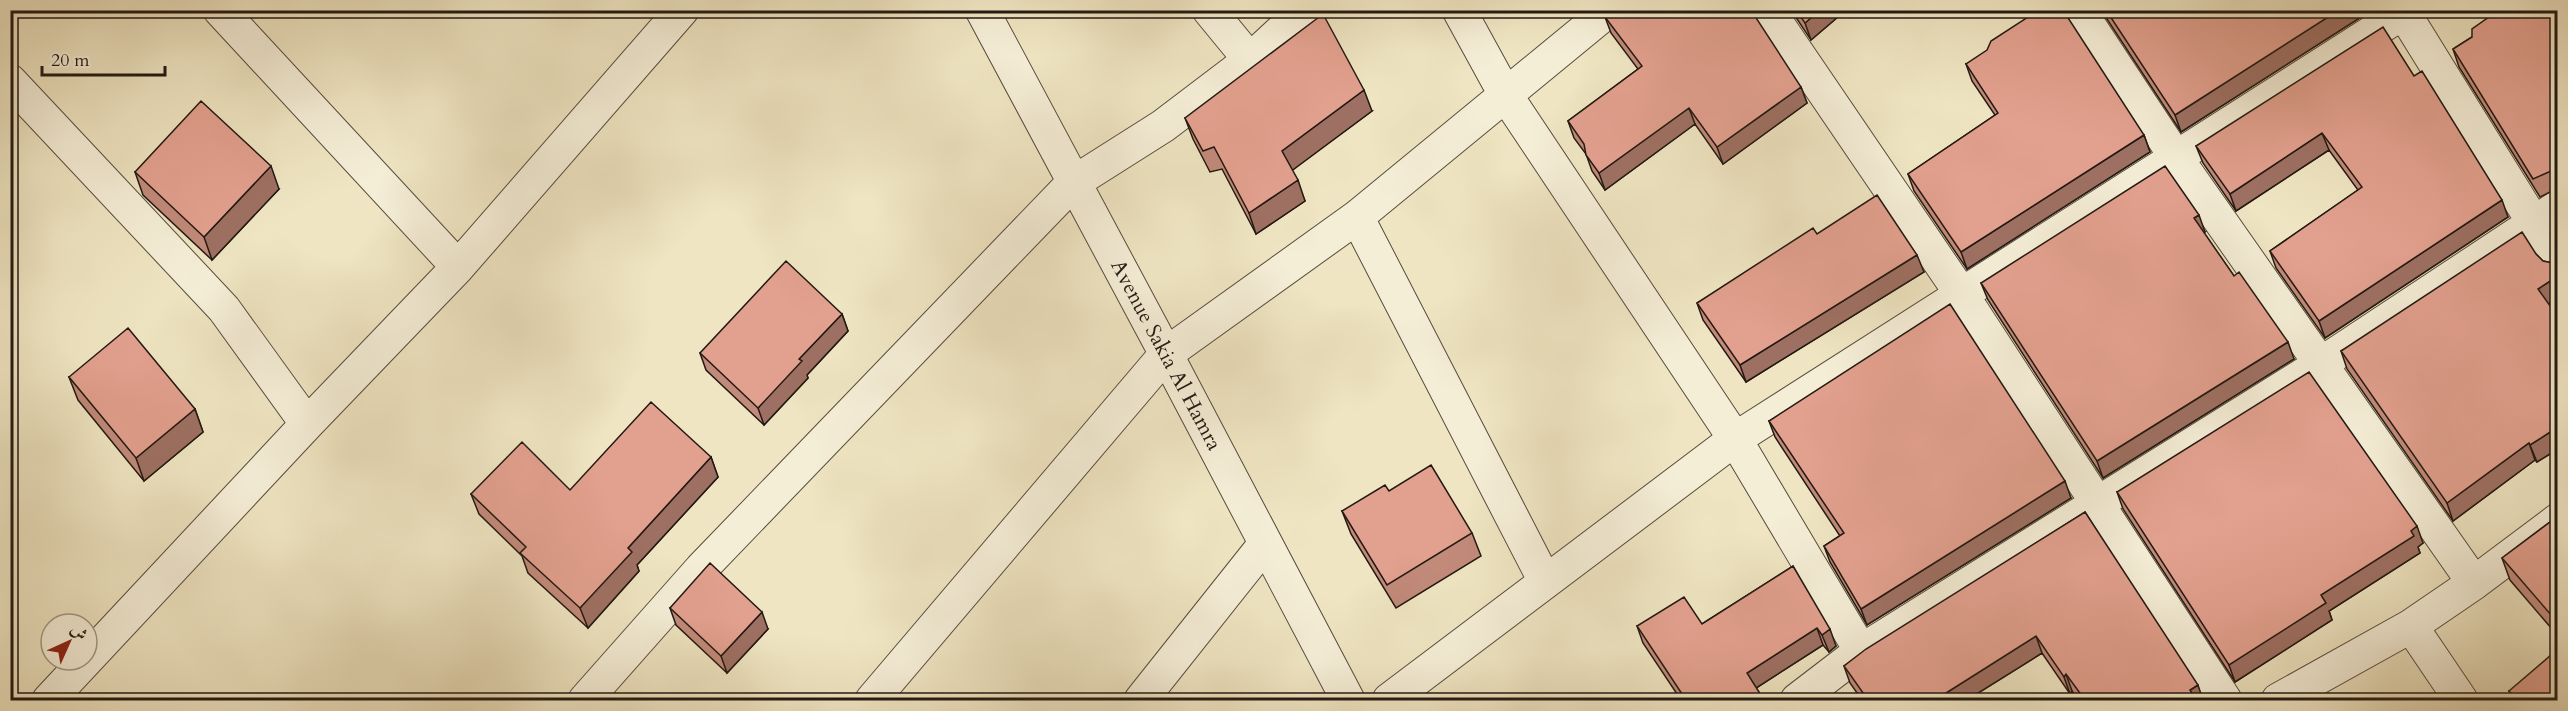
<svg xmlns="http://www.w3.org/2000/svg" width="2568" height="711" font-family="Cardo,Amiri,serif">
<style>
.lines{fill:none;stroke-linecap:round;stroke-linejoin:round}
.street-casing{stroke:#564c3e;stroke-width:35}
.street{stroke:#f5eed7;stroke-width:33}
.wall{fill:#c28a7a;stroke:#231912;stroke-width:1.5}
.shaded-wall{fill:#9e7063;stroke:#231912;stroke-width:1.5}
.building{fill:#e2a08e;stroke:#231912;stroke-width:1.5}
.labels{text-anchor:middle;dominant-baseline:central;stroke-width:6;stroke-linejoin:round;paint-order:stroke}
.street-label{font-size:21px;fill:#231912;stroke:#f5eed7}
</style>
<rect width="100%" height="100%" fill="#efe5c2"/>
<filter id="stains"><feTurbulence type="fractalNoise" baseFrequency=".00333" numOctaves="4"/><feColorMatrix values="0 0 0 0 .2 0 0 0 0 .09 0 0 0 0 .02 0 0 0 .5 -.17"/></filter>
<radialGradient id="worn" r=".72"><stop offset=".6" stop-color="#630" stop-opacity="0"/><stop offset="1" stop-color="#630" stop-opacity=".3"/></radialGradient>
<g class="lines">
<!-- street casing -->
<g class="street-casing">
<path id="street" d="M220,10L458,267
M982,10L1166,354L1348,700
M1209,10L1250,60
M1459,10L1505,94L1735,439L1861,651
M1768,10L1962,295L2225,700
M2079,10L2177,159L2474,583
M2402,10L2558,262
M10,81L224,309L307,424
M1357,217L1545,581
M2411,626L2461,700
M49,700L307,424L458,267L682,10
M585,700L701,569L1073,183L1163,126L1250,60L1304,10
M872,700L1166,354L1357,217L1609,10
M1141,700L1265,544
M1389,700L1735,439L2407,10
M1797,700L1861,651L2319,365L2558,207
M2278,700L2411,626L2474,583L2558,520"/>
</g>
<!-- street -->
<use href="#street" class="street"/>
</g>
<!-- wall -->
<path class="wall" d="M1791,10H1846L1811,40Z
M2101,10H2369V12L2181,132Z
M2558,10V188L2540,197L2459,67L2453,49L2472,37Z
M1605,17L1801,87L1807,103L1723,164L1695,124L1605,190L1592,171L1586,154L1574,138L1568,121L1638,69L1611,33Z
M1966,64L2144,135L2150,152L1967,269L1914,191L1908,174L1995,115L1972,81Z
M2414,76L2508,217L2325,338L2276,268L2270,251L2358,190L2329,150L2236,211L2203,163L2196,146Z
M1372,111L1292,170L1305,201L1256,234L1222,169L1210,172L1193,139L1185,118Z
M135,172L279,189L212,260L143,195Z
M2205,232L2204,233L2234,276L2294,359L2103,478L1988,300L1981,283Z
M1817,234L1924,272L1746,382L1703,320L1697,303Z
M2536,254L2543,261L2553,263L2549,304L2558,317V449L2537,462L2535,460L2453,521L2347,369L2341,351Z
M842,314L848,331L807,375L808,378L764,425L706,370L700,353Z
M69,377L195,409L203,432L144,481L78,400Z
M1769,421L2071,498L1867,625L1830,562L1824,546L1840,536L1775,437Z
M711,457L718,477L637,565L639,571L588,628L528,573L522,556L479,514L471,494L570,490Z
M2117,492L2423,543L2418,547L2420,553L2329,611L2332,620L2235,682L2123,509Z
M1342,511L1472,533L1481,556L1396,608L1351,534Z
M2085,512L2203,700H2079L2072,691L2070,694L2042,653L1967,700H1862L1850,683L1844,666Z
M2558,516V636L2510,580L2502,558Z
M1793,566L1836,646L1829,652L1823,645L1756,688L1764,700H1681L1643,643L1637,626L1702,624Z
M670,608L768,629L727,673L676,625Z
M2509,691L2558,700H2513Z"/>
<!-- shaded-wall -->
<path class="shaded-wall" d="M1561,10H1568L1562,14Z
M1820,10H1846L1811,40L1805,23Z
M2339,10H2369V12L2181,132L2175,115Z
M1801,87L1807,103L1723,164L1717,147Z
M1364,90L1372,111L1290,172L1282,151Z
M1689,108L1695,124L1605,190L1599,173Z
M2322,133L2329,150L2236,211L2230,194Z
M2144,135L2150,152L1967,269L1961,252Z
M271,166L279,189L212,260L204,237Z
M1298,180L1305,201L1256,234L1249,213Z
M2502,200L2508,217L2325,338L2319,321Z
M2199,215L2205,232L2200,235L2194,218Z
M1917,255L1924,272L1746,382L1740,365Z
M2558,276V298L2545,306L2538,289Z
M842,314L848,331L807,375L808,378L764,425L758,408L799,359Z
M2288,342L2294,359L2103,478L2097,461Z
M195,409L203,432L144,481L136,458Z
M2558,427V449L2537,462L2530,445Z
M2529,443L2535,460L2453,521L2447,503Z
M711,457L718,477L637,565L639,571L588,628L580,608L628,548Z
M2065,481L2071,498L1867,625L1861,609Z
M2417,526L2423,543L2418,547L2420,553L2329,611L2332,620L2235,682L2229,665L2321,595Z
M762,612L768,629L727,673L721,656Z
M1817,628L1823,645L1753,690L1747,673Z
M1830,629L1836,646L1829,652L1822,635Z
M2036,636L2042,653L1967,700H1949L1946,693Z
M2066,674L2072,691L2070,694L2064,677Z
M2198,685L2203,700H2194L2190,690Z"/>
<!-- building -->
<path class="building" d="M1611,10H1751L1801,87L1717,147L1689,108L1599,173L1586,155L1584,144L1568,121L1642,66L1605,17Z
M1796,10H1820L1805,23Z
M2039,10H2063L2144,135L1961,252L1908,174L1998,113L1966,64L1987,50L1991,41Z
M2106,10H2339L2175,115Z
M2499,10H2558V172L2551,171L2533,179L2453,49L2472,37V29Z
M1323,14L1364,90L1282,151L1298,180L1249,213L1214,147L1203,151L1185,118Z
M2383,27L2414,76L2422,71L2502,200L2319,321L2270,251L2362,187L2322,133L2230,194L2196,146Z
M201,101L271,166L204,237L135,172Z
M2165,166L2199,215L2194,218L2234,276L2239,272L2288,342L2097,461L1981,283Z
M1877,195L1917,255L1740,365L1697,303L1813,228L1817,234Z
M2558,207V218L2553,211Z
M2522,232L2536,254L2543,261L2553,263L2558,262V276L2538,289L2558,317V427L2530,445L2529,443L2447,503L2341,351Z
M786,261L842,314L799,359L802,361L758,408L700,353Z
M1950,304L2065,481L1861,609L1824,546L1844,533L1769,421Z
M128,328L195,409L136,458L69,377Z
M2309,372L2417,526L2411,531L2414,536L2321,595L2326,603L2229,665L2117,492Z
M651,402L711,457L628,548L632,552L580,608L520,553L526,547L471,494L522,442L570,490Z
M1431,465L1472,533L1387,585L1342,511L1385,485L1389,491Z
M2085,512L2198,685L2190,690L2196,700H2149V699L2147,700H2085L2066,674L2064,677L2036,636L1946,693L1952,700H1868L1844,666L1866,649Z
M2558,516V623L2502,558Z
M710,563L762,612L721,656L670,608Z
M1793,566L1830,629L1822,635L1817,628L1747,673L1764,700H1686L1637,626L1684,597L1702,624Z
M2558,649V700H2518L2509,691Z"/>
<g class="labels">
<!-- street labels -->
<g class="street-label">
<text transform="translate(1166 355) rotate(62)">Avenue Sakia Al Hamra</text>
</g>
</g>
<!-- margin -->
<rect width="2568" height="711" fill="none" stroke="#efe5c2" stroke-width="36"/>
<rect x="12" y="12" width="2544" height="687" fill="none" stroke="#231912" stroke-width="3"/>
<rect x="18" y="18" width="2532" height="675" fill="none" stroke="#231912" stroke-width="1.5"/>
<!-- north arrow -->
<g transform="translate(69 642) rotate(45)"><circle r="28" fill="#f5eed7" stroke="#a19988" stroke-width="1.5"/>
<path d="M0-4.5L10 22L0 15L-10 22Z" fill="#8f2418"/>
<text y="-9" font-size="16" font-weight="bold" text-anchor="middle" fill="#231912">ش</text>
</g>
<!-- scale -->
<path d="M42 66v9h123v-9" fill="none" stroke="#231912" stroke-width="3"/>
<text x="51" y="66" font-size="18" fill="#231912" stroke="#f5eed7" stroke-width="4.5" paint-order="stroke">20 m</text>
<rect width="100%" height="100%" filter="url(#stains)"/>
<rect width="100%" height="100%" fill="url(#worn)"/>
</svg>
